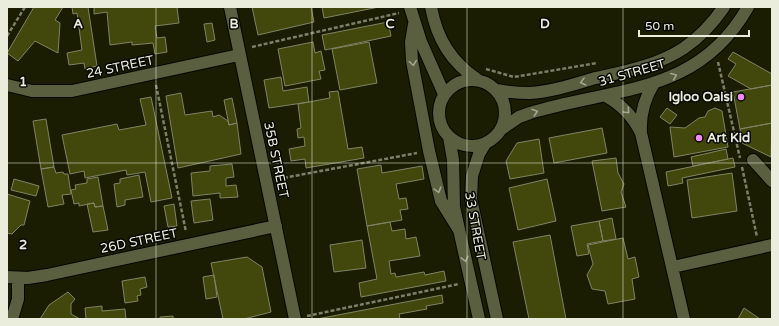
<svg xmlns="http://www.w3.org/2000/svg" width="779" height="326" font-family="'Varela Round',sans-serif">
<style>
.building{fill:#42480c;stroke:#7f8464}
.lines{fill:none;stroke-linecap:round;stroke-linejoin:round}
.minor-casing{stroke:#060700;stroke-width:14}
.path{stroke:#7c7f69;stroke-width:2.5;stroke-dasharray:4 2;stroke-linecap:butt}
.minor{stroke:#5a5f40;stroke-width:12}
.oneway{stroke:#a2a68e}
.grid{fill:none;stroke:#eaeddc;stroke-width:1;stroke-opacity:0.55}
.poi-dot{fill:#f28af3;stroke:#060701;stroke-width:1.5}
.labels{text-anchor:middle;dominant-baseline:central;stroke-width:3;stroke-linejoin:round;paint-order:stroke}
.street-label{font-size:13px;fill:#eaeddc;stroke:#060701}
.poi-label{font-size:13px;font-weight:bold;fill:#eaeddc;stroke:#060701;text-anchor:end}
.grid-label{font-size:13px;text-anchor:middle;font-weight:bold;fill:#eaeddc;stroke:#060701;stroke-width:3;stroke-linejoin:round;paint-order:stroke}
</style>
<rect width="100%" height="100%" fill="#1a1d02"/>
<!-- building -->
<path class="building" d="M34,7H63L55,20L60,23L58,53L35,41L18,61L7,53Z
M72,7H88L97,66L85,69L84,63L69,65L67,53L82,50L77,13L73,14Z
M94,7H177L179,23L155,26L157,38L165,37L167,52L155,54L153,43L132,45V42L110,45L107,12L94,14Z
M252,7H311L314,22L258,35Z
M322,7H379L324,18Z
M388,22L391,36L325,50L322,35Z
M212,23L215,40L207,42L204,24Z
M313,42L315,53L321,51L325,70L319,71L321,79L285,86L278,49Z
M369,42L377,83L340,90L332,49Z
M733,52L772,74V85L751,89L728,76L736,64L728,59Z
M281,77L283,91L307,87L309,102L269,108L264,80Z
M772,85V123L740,129L733,92Z
M338,91L348,149L362,147L364,158L306,168L305,159L291,161L289,149L305,146L304,137L298,138L297,129L301,128L298,104L330,98L329,92Z
M181,93L185,115L212,111L213,117L219,115L228,121L229,125L237,123L241,154L178,168L166,96Z
M151,97L172,198L151,202L145,172L127,175L126,170L85,178L84,171L70,174L62,135L117,124L119,130L146,125L140,99Z
M232,98L237,123L229,125L224,100Z
M667,108L677,115L670,124L660,117Z
M715,108L722,111L728,147L674,157L670,127L685,128L699,118L705,117L708,111Z
M46,119L54,167L41,169L33,121Z
M772,123L771,157L742,143L740,129Z
M602,128L607,153L554,163L549,138Z
M539,139L544,173L510,179L506,161L517,143Z
M726,149L728,159L693,166L691,157Z
M616,158L618,173L624,184L621,192L626,207L602,211L592,161Z
M733,158L735,167L682,178L683,183L668,186L666,172Z
M232,164L234,177L226,178V186L236,185L238,197L220,198V193L193,196L191,173L210,171V166Z
M381,165L382,173L422,166L424,179L396,184L399,199L406,198L408,209L400,210L402,220L367,226L357,169Z
M54,167L56,173L63,172L64,174H68L71,194L62,195L64,204L48,207L41,169Z
M732,173L737,211L692,218L687,180Z
M139,175L143,197L125,200V205L117,207L114,184L120,183V179Z
M98,177L103,206L95,207L94,203L79,206V203L74,204L71,190L76,189L75,185L87,183V179Z
M14,179L39,186L36,196L11,190Z
M547,179L556,221L518,230L509,188Z
M7,194L30,201L24,225H21L12,234L7,233Z
M210,199L213,220L194,223L191,201Z
M94,203L95,207L103,206L108,230L93,232L87,204Z
M174,204L177,226L168,227L164,206Z
M612,218L616,239L603,241L599,221Z
M599,221L603,241L587,244L589,254L577,256L571,226Z
M390,222L392,231L405,229L406,239L416,237L420,256L389,261L391,274L395,273L396,277L424,272L425,275L444,271L446,281L361,297L359,283L377,279L367,226Z
M550,235L566,319H529L513,242Z
M623,238L628,259L635,257L639,277L632,279L635,299L608,304L605,291L592,289L587,275L593,264L588,245Z
M362,240L366,268L334,272L330,245Z
M247,257L262,267L271,312L244,319H223L211,263Z
M214,275L217,297L206,299L203,277Z
M145,277L147,287L140,289L141,295L137,296L138,301L125,303L122,281Z
M68,292L75,299L71,304V314L80,319H40L49,305Z
M442,295L443,303L426,306L427,309L399,314L400,319H317Z
M102,306V311L125,309L126,319H86L85,308Z
M744,308L760,319H738Z
M173,316V319H160V317Z"/>
<g class="lines">
<!-- minor casing -->
<g class="minor-casing">
<path id="minor" d="M230,7L295,319
M410,7L421,42L444,94
M431,7C437,39 451,62 478,80
M414,24L411,42L412,61L429,151L441,201L459,230
M439 113a33 33 0 1 1 66 0a33 33 0 1 1-66 0Z
M7,85L32,91H72L239,55
M496,90C507,92 518,93 530,93C550,92 572,85 592,79C623,72 657,66 684,48C700,37 713,23 724,7
M606,96C622,105 633,116 641,133L684,319
M500,130L519,117L530,113C616,87 698,95 748,7
M641,132C640,114 644,99 654,83
M449,137L453,160L454,207L479,319
M485,144L479,154L472,176L471,199L497,319
M753,160L772,181
M673,267L772,245
M7,277L28,278L47,275L276,226
M12,319L18,299V278"/>
</g>
<!-- path -->
<path class="path" d="M7,36L25,7
M252,47L399,13
M718,62L740,158
M486,69L514,77L597,63
M156,85L186,232
M742,167L757,237
M278,179L417,153
M307,316L459,284"/>
<!-- minor -->
<use href="#minor" class="minor"/>
</g>
<!-- one-way arrows -->
<defs><path id="oneway-chevron" d="M-2-3.5L2.5 0L-2 3.5" fill="none" stroke-width="1.6" stroke-linecap="round" stroke-linejoin="round"/></defs>
<g class="oneway">
<use href="#oneway-chevron" transform="translate(413 63) rotate(82)"/>
<use href="#oneway-chevron" transform="translate(674 76) rotate(-23)"/>
<use href="#oneway-chevron" transform="translate(583 82) rotate(166)"/>
<use href="#oneway-chevron" transform="translate(627 111) rotate(47)"/>
<use href="#oneway-chevron" transform="translate(535 112) rotate(-18)"/>
<use href="#oneway-chevron" transform="translate(438 190) rotate(74)"/>
<use href="#oneway-chevron" transform="translate(465 259) rotate(76)"/>
</g>
<!-- grid -->
<path class="grid" d="M156,7V319M312,7V319M467,7V319M623,7V319M7,163H772"/>
<!-- markers -->
<g class="poi-dot">
<circle cx="741" cy="97" r="4"/>
<circle cx="699" cy="138" r="4"/>
</g>
<g class="labels">
<!-- street labels -->
<g class="street-label">
<text transform="translate(120 67) rotate(-12)">24 STREET</text>
<text transform="translate(632 73) rotate(-16)">31 STREET</text>
<text transform="translate(276 160) rotate(78)">35B STREET</text>
<text transform="translate(475 226) rotate(80)">33 STREET</text>
<text transform="translate(139 241) rotate(-12)">26D STREET</text>
</g>
<!-- poi labels -->
<g class="poi-label">
<text x="733" y="97">Igloo Oaisi</text>
<text x="707" y="138" text-anchor="start">Art Kid</text>
</g>
</g>
<g class="grid-label">
<text x="78" y="28">A</text>
<text x="234" y="28">B</text>
<text x="390" y="28">C</text>
<text x="545" y="28">D</text>
<text x="23" y="86">1</text>
<text x="23" y="249">2</text>
</g>
<!-- border -->
<rect width="779" height="326" fill="none" stroke="#eaeddc" stroke-width="16"/>
<!-- scale -->
<path d="M639 30v6h110v-6" fill="none" stroke="#eaeddc" stroke-width="2"/>
<text x="645" y="30" font-size="12" fill="#eaeddc" stroke="#060701" stroke-width="3" paint-order="stroke">50 m</text>
</svg>
